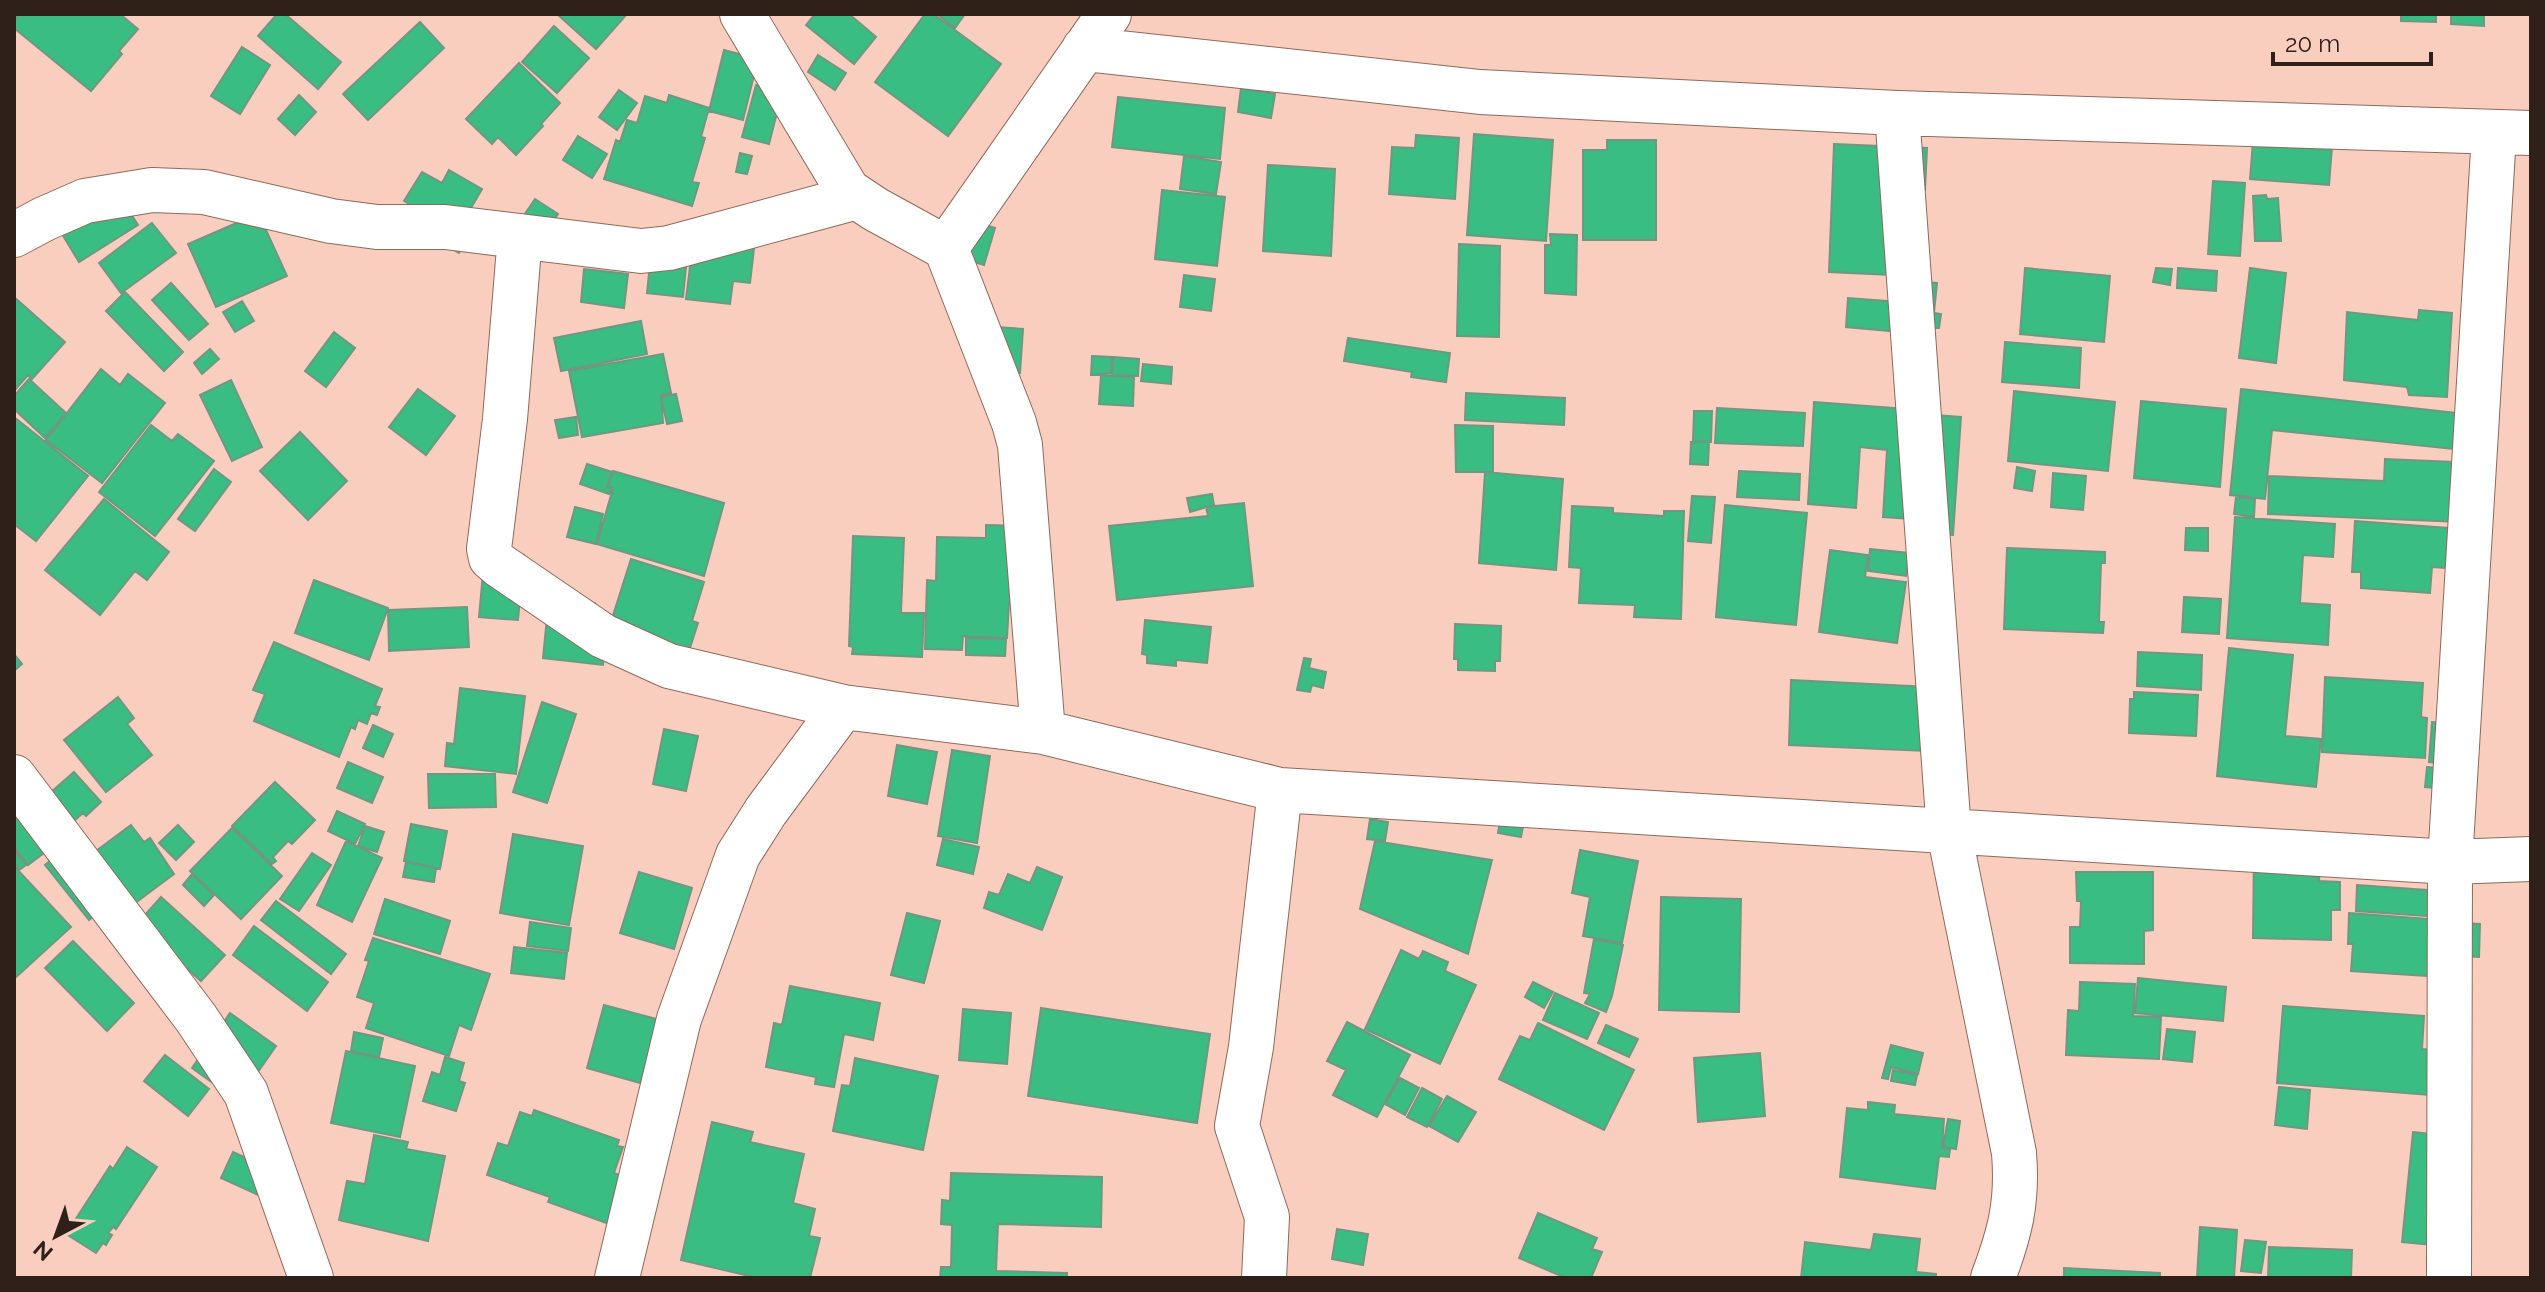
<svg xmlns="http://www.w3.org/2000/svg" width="2545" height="1292" font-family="Raleway,sans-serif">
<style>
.building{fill:#39bd82;stroke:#709781;stroke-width:2}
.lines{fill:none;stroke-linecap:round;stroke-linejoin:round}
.minor-casing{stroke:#90695c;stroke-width:46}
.minor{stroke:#fff;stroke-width:44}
</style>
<rect width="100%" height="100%" fill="#facebf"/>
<!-- building -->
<path class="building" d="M19,14H120L138,29L119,51L122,54L91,91L14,28V21Z
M277,14H285L341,62L318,89L258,36Z
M557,14H627L596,49Z
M815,14H849L876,37L854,64L806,25Z
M925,14H933L1001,64L948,136L875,82Z
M937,14H965L955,28Z
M2401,14H2436V22L2401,21Z
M2451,14H2484V26L2451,24Z
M420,22L444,48L368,120L343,94Z
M554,26L589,58L557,93L522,62Z
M242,47L270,65L240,114L211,96Z
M724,50L758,59L743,120L709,111Z
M818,55L846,73L835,90L808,72Z
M519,63L560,103L541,124L543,126L516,155L498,137L492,144L466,119Z
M756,85L782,93L769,144L742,137Z
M1241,88L1275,94L1271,118L1238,112Z
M619,90L637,103L617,130L599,117Z
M299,95L316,112L295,135L278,119Z
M669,95L709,108L701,137L705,138L692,182L699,183L692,206L604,179L616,140L620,142L627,120L637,123L645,96L667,103Z
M1118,97L1225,108L1220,159L1112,147Z
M1474,134L1553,140L1546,241L1467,235Z
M1416,135L1459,138L1455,199L1389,194L1392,147L1415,148Z
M578,136L607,154L592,178L563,160Z
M1607,140H1656V240H1583V150H1607Z
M2253,141L2332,147L2329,185L2250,179Z
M1834,144L1927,148L1925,190H1915L1912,276L1829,272Z
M740,153L752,156L747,174L736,172Z
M1184,156L1221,162L1216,194L1180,189Z
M1268,165L1335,169L1331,256L1263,251Z
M449,170L482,189L468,213L479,219L459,253L428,235L418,209L404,201L422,172L442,183Z
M2213,181L2245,183L2240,256L2208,254Z
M1162,190L1225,197L1217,266L1155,259Z
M2266,195L2267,199L2278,198L2281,241H2255L2253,196Z
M120,197L138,225L79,262L62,234Z
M535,199L558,214L521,268L498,253Z
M255,215L261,219L287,276L216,307L188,244Z
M969,220L995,228L984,265L958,257Z
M152,223L176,253L121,293L99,263Z
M653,234L689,237L683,297L647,293Z
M1550,234L1577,235L1576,295L1545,293V245H1551Z
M755,240L750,283L733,281L730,304L686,299L693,242Z
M1459,244L1500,246L1499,337L1457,336Z
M2025,268L2110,276L2104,342L2020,334Z
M2156,268L2172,269L2170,285L2153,282Z
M2178,268L2217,271L2216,291L2177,288Z
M2250,268L2286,273L2276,363L2239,358Z
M584,269L628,274L624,308L581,302Z
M1184,275L1215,279L1211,311L1180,307Z
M1927,282L1937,283L1934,313L1941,314L1939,328H1933L1932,335L1846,327L1848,298L1901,302Z
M171,283L208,324L189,340L152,300Z
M125,292L183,352L164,371L106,311Z
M14,297L65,342L32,379L28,375L14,391Z
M242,301L254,321L235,332L223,312Z
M2419,310L2452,313L2447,397L2409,395L2407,387L2344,380L2347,312L2418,320Z
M641,321L647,354L561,371L554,338Z
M997,327L1023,329L1020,373L994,371Z
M334,332L355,348L326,387L305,371Z
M1348,338L1450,353L1446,382L1411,377L1412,372L1344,361Z
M2005,342L2081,348L2079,388L2002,382Z
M210,349L219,359L202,374L194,363Z
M663,354L671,393L661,395L663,423L582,437L569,371Z
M1092,356L1112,357L1111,373L1091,375Z
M1113,357L1139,359L1138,376L1112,375Z
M1143,364L1172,367L1171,384L1141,381Z
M101,369L120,385L128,374L165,403L102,483L46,440Z
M1101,375L1134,377L1133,406L1099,404Z
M29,379L66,413L45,438L14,409V396Z
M231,380L262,447L232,461L200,395Z
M418,389L455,416L426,455L389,427Z
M2241,389L2456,413L2453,449L2272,430L2265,499L2230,495Z
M2014,391L2115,402L2108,471L2008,461Z
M1466,393L1565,398L1564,425L1465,420Z
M676,394L682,421L667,424L661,397Z
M2141,401L2226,409L2220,487L2134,478Z
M1814,402L1933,411L1925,520L1883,517L1887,450L1860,447L1856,508L1808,504Z
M1717,408L1805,413L1803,446L1715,443Z
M1694,411H1712L1711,442L1693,441Z
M1935,415L1961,417L1953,535L1921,533Z
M14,417L88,476L36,541L14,524Z
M576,417L578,435L559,438L555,420Z
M151,425L172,441L178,434L214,461L155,536L99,492Z
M1455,425L1493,426V472H1456Z
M300,432L347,481L308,520L260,471Z
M1691,442H1709L1708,465L1690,464Z
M2385,459L2454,462L2460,522L2268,514L2269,476L2384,481Z
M587,464L612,472L607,487L612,489L609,494L580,484Z
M2017,467L2035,471L2032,491L2014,488Z
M214,469L231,482L195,531L178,519Z
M613,471L724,503L704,576L597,544L613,488L608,487Z
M1739,471L1800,474L1799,500L1737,497Z
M1485,472L1563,479L1556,570L1479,563Z
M2053,473L2086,476L2083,510L2051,507Z
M1212,494L1214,505L1190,512L1187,498Z
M1692,496L1715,497L1711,543L1688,541Z
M2236,497L2255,499L2254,517L2234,514Z
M104,499L169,552L147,580L135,571L100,615L45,570Z
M1244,503L1253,586L1117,600L1109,526L1208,516L1206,507Z
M1725,505L1807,513L1796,625L1716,617Z
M1572,506L1613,508V513L1664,516V511H1684L1681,619L1634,617L1635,605L1579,603L1581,568L1569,567Z
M575,507L603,514L596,544L567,537Z
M2235,517L2335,524L2333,557L2303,555L2300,603L2330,605L2328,645L2227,638Z
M2355,521L2448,528L2446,568L2432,567L2430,593L2361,588V572H2352Z
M986,525L1023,526L1021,604L1009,603L1007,638L963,636L962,650L925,649L927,580L936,581L937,537L986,538Z
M2186,528H2208V551L2185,550Z
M853,536L904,538L901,613H924L922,657L852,654L853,647L849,646Z
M2007,548L2105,552V563H2101L2099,622H2104L2103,633L2004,629Z
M1870,549L1909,553L1906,576L1868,571Z
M1830,550L1868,555L1865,577L1906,582L1897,643L1819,632Z
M485,551L524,555L518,620L479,617Z
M631,559L704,582L692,621L698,623L689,651L608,631Z
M314,580L388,608L369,660L295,633Z
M549,597L595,603L593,624L607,626L603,665L543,658Z
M2184,597L2221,599L2219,634L2182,632Z
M467,607L469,647L389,651L388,610Z
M1145,620L1211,627L1207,663L1176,660V666L1147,663V655L1142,654Z
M1455,624L1501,626L1500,661H1495V671L1458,670V659H1454Z
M966,638L1006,639L1005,656L966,655Z
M274,642L382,689L375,706L380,707L377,715L371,713L367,724L358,720L355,729L351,727L339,757L254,721L265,694L253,690Z
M2229,648L2293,655L2285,736L2321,739L2316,787L2217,776Z
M2138,652L2202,655L2201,690L2137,686Z
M14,654L22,664L14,671Z
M1304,658L1311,659L1309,668L1326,672L1323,688L1312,685L1310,692L1297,690Z
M2325,677L2423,683L2421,717L2427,718L2425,758L2322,752Z
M1791,680L1930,687L1927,751L1789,745Z
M460,688L525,696L516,774L445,766L447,743L454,744Z
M2134,692L2198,695L2196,736L2129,733L2130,699H2134Z
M118,697L134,718L127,724L152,755L106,792L64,740Z
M542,702L576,714L547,803L513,792Z
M2432,722L2453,724L2449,764L2429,762Z
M373,725L393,734L383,757L363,748Z
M664,729L698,736L686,791L653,784Z
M897,745L937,752L927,804L888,796Z
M952,750L990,756L977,843L938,836Z
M348,762L383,777L372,803L337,788Z
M2427,767L2448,769L2446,789L2425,787Z
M74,772L101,802L86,816L83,813L59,834L35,806Z
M428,774H495L496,807L429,808Z
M275,782L315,820L292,844L288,841L273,857L276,861L272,864L232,826Z
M14,796L57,843L28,865L14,847Z
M1503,801L1527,805L1521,837L1498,833Z
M337,811L365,824L355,844L328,831Z
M1370,819L1388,822L1385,841L1367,839Z
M411,824L447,831L440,869L404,861Z
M131,825L144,842L150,838L174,874L123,912L84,860Z
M178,825L194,842L176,860L159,843Z
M365,826L384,832L377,852L358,846Z
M232,828L282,876L241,919L190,871Z
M513,834L583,846L569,925L500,913Z
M943,839L979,847L973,874L937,865Z
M346,841L382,858L352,922L317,905Z
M1375,841L1492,860L1468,954L1360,909Z
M69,845L113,900L89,920L45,865Z
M2254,849L2321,850L2319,881L2340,882V910H2331V940L2253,938Z
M14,850L26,865L19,870L14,863Z
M1580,850L1638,861L1622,943L1583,936L1590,897L1572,893Z
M312,853L331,865L299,911L280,899Z
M406,862L436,868L434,882L403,877Z
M14,866L71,927L14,979Z
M1037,867L1062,877L1042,930L984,908L989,892L999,895L1008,874L1030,883Z
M639,872L692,888L674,949L620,933Z
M2076,872H2153V930L2144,931V964L2070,963V927H2080L2081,901H2077Z
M192,874L214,895L204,906L183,885Z
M2357,885L2441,891L2440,917L2356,911Z
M161,897L225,955L201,981L137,924Z
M1661,897L1741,899L1739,1012L1659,1010Z
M385,899L450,921L440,954L374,934Z
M276,901L346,954L331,974L261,920Z
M907,913L940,921L924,983L891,975Z
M2349,913L2454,921L2457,978L2351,971L2353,944H2348Z
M530,922L571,928L568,951L527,946Z
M2463,923L2480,924L2479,957L2462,956Z
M254,926L328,982L307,1011L233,955Z
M373,938L490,974L471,1030L459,1025L449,1056L366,1028L374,1003L357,997L369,961L365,960Z
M1594,939L1623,945L1612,996L1606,1012L1585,1003L1590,994L1584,993Z
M73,941L134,1003L107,1031L45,968Z
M514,947L567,953L564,979L511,973Z
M1401,950L1419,959L1423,951L1448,962L1445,971L1476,985L1440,1064L1365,1029Z
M2138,978L2226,987L2223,1021L2135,1013Z
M1533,982L1553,992L1544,1008L1525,997Z
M2080,982L2135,984L2133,1016L2161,1017L2159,1059L2066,1055L2068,1010L2079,1011Z
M790,986L880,1003L873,1040L844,1034L834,1087L815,1084L816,1077L766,1067L774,1023L782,1025Z
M1555,993L1599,1013L1587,1039L1543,1020Z
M604,1005L664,1021L647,1085L587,1068Z
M2283,1006L2424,1016L2422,1049L2433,1050L2430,1095L2277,1083Z
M1041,1008L1210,1034L1197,1123L1028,1096Z
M963,1009L1011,1013L1007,1064L959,1060Z
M230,1013L276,1046L238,1101L192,1068Z
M1347,1022L1410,1055L1377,1117L1333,1095L1346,1070L1327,1061Z
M1538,1023L1634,1070L1604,1130L1499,1079L1520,1036L1530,1040Z
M1606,1025L1638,1039L1629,1057L1598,1043Z
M2167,1029L2195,1032L2192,1062L2163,1059Z
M354,1032L383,1038L379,1057L351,1051Z
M1891,1045L1923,1053L1918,1074L1891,1067L1888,1079L1882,1078Z
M346,1051L415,1066L400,1137L331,1123Z
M1760,1053L1765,1116L1698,1122L1694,1058Z
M165,1055L209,1089L188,1116L144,1081Z
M445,1057L464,1063L459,1081L465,1083L456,1111L423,1101L432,1072L440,1075Z
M855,1058L938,1076L923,1150L833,1131L842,1085L850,1086Z
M1893,1070L1917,1075L1915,1085L1891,1081Z
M1400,1078L1419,1088L1405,1115L1385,1104Z
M2279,1087L2310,1090L2307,1129L2275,1125Z
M1422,1088L1442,1099L1427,1127L1407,1117Z
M1447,1096L1476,1112L1458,1142L1429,1126Z
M1868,1102L1895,1105L1894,1114L1944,1119L1942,1148L1950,1149L1949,1157L1939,1156L1935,1189L1840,1177L1847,1108L1868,1110Z
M534,1110L619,1140L617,1146L623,1147L614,1173L625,1177L609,1224L548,1202L550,1197L487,1175L498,1143L508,1146L520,1112L532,1116Z
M1948,1119L1960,1121L1956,1149L1943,1147Z
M712,1122L753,1132L750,1142L804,1154L793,1203L815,1209L809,1236L820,1238L810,1278H758L681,1260Z
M2413,1132L2441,1135L2444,1246L2402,1242Z
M374,1135L408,1142L406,1149L445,1156L428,1241L339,1220L347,1181L365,1184Z
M127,1147L157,1167L116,1229L113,1227L108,1233L112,1235L106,1245L103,1243L96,1253L66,1234L110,1166L113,1169Z
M233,1152L280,1173L267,1199L221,1178Z
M951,1173L1102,1177L1101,1227L998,1224L996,1271L1067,1273V1278H940L941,1267H951L952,1225L941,1224L942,1200L950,1201Z
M1538,1213L1597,1238L1592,1249L1602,1252L1591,1278H1566L1519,1258Z
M2200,1227L2237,1230L2234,1278H2197Z
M1337,1229L1368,1234L1363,1265L1332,1259Z
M1874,1234L1920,1239L1916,1272L1936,1274V1278H1801L1805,1242L1871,1250Z
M2245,1240L2266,1242L2261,1273L2241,1271Z
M2269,1247L2352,1250L2351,1278H2268Z
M2064,1268L2160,1273V1278H2064Z"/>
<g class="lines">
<!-- minor casing -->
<g class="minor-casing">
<path id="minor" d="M742,14L848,191L875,209L946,248L1014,423L1020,445L1043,732
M1084,49L1480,92L1897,113L2531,133
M1897,113L1949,832L2014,1153C2018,1202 2010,1233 1993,1278
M14,235L44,219L85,201L152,190L204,192L331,221L377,227H445L641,251L669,248L857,197
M520,236L505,419L489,549L491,558L499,565L603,636L669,666L843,707L1043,732L1280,790L1251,1047L1237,1126L1267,1217L1264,1278
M946,248L1109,14
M14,777L196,1018L246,1093L311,1278
M1280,790L2450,862L2531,859
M617,1278L679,1019L738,855L766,811L843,707
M2449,1278L2450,862L2494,134"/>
</g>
<!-- minor -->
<use href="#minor" class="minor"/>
</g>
<!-- border -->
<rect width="2545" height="1292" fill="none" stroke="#30201a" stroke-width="32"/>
<!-- north arrow -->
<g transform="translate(56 1236) rotate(221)" stroke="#facebf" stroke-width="6" paint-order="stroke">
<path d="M0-6L14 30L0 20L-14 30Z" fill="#30201a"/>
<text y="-12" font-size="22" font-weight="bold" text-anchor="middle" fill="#30201a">N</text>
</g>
<!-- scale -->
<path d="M2273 52v12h158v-12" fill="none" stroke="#30201a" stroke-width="4"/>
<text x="2285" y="52" font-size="24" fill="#30201a" stroke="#facebf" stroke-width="6" paint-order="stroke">20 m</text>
</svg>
